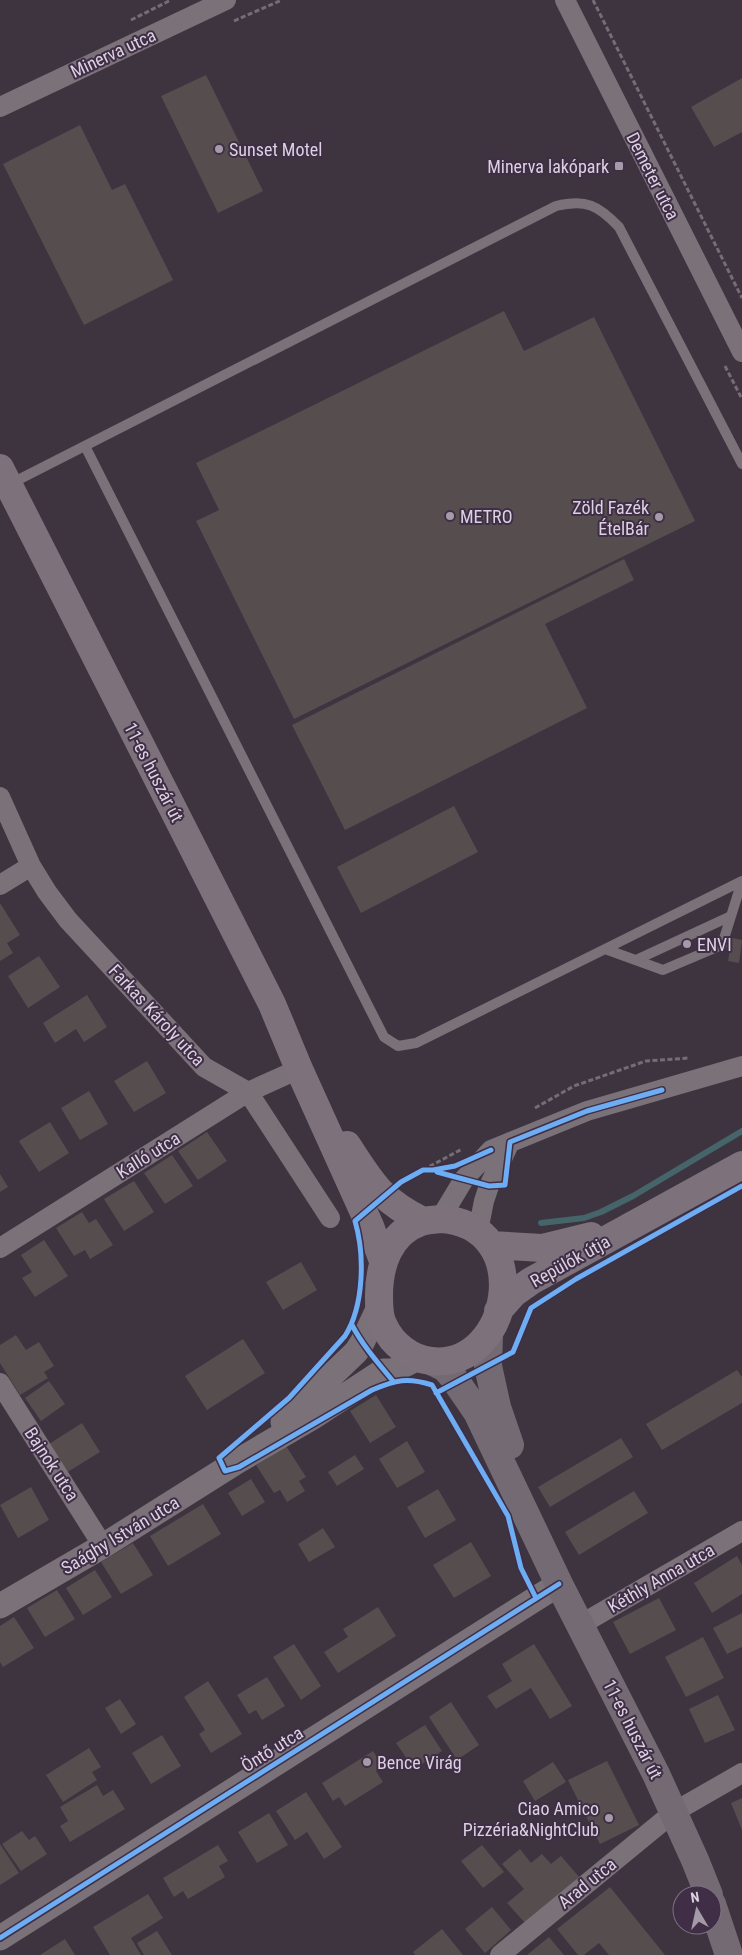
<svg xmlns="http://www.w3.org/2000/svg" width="742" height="1955" font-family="'Roboto Condensed',sans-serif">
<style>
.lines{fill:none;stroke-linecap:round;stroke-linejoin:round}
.stream{stroke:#45656a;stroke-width:6}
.building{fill:#564d4f}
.path{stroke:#756d75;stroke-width:3;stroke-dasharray:5 2.5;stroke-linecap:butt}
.service{stroke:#7a7179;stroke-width:10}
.minor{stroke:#7a7179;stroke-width:20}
.tertiary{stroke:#7a7179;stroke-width:25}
.secondary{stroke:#746a74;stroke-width:28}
.primary{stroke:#7d717c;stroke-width:28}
.cycleway-casing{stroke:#3f2e46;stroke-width:8}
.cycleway{stroke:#6dadf4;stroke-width:5}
.poi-dot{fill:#a49aa8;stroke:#3f2e46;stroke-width:2}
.labels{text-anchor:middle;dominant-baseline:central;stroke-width:4;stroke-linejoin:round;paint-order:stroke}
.street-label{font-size:18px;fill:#dcd1e0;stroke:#3f2e46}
.poi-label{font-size:18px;fill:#dcd1e0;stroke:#3f2e46;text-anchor:start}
</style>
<rect width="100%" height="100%" fill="#3d3440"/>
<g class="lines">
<!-- stream -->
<path class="stream" d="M541,1223L584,1218L601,1212L633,1196L742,1131"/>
</g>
<!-- building -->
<path class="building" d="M206,75L263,191L218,213L161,96Z
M742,78V132L714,147L691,107Z
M80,125L112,190L125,184L173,280L84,325L3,164Z
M504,311L524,351L594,317L695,521L294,719L196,521L219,510L196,463Z
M624,559L634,580L545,624L587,708L345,830L292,725Z
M454,806L478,852L361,913L337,867Z
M0,903L20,935L7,943L13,953L0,961Z
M732,938L742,940L739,963L728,961Z
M39,956L60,987L28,1008L8,976Z
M87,995L107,1027L84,1042L76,1029L55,1043L43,1023Z
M147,1061L166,1093L134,1112L114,1081Z
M89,1091L108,1124L80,1140L61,1108Z
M50,1122L69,1153L39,1172L19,1141Z
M207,1132L227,1161L198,1180L178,1151Z
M172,1155L193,1186L165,1204L144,1173Z
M0,1174L8,1187L0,1192Z
M134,1181L154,1212L124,1231L104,1199Z
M82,1212L89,1223L96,1219L113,1245L90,1259L85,1250L74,1256L56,1228Z
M44,1240L68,1276L35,1297L22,1278L32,1272L21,1255Z
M301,1262L317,1290L283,1310L266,1282Z
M16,1335L26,1350L39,1342L54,1366L44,1372L48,1378L20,1395L0,1363V1345Z
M243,1339L265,1373L207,1410L185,1376Z
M737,1370L742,1377V1403L662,1450L646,1424Z
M49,1381L65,1404L41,1421L25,1398Z
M376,1395L396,1427L370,1443L350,1411Z
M82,1423L100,1452L66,1473L49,1444Z
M621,1438L633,1457L550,1507L538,1487Z
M407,1441L425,1472L397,1488L379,1459Z
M286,1446L306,1477L299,1481L305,1491L287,1502L280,1490L274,1493L256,1465Z
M355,1455L364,1469L337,1486L328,1472Z
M251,1479L265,1502L242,1516L228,1493Z
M31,1487L49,1520L18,1538L0,1505Z
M438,1489L456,1520L425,1538L407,1507Z
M634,1491L648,1513L579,1555L565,1532Z
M203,1504L221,1534L168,1566L150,1536Z
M323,1528L335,1547L309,1562L298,1544Z
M471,1542L491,1576L454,1598L433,1565Z
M133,1543L153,1575L121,1594L101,1562Z
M737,1556L742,1565V1594L712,1613L694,1583Z
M95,1570L112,1597L83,1615L66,1588Z
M57,1590L75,1619L45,1637L27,1608Z
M659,1598L676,1630L630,1654L613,1622Z
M378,1607L396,1636L338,1673L324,1652L348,1637L343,1629Z
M742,1613V1647L727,1654L713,1628Z
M14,1617L34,1648L3,1667L0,1662V1626Z
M703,1637L724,1678L686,1697L665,1657Z
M294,1644L321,1686L301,1700L273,1657Z
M534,1644L572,1706L550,1719L531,1688L496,1709L487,1696L512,1681L502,1664Z
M267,1677L285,1706L262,1720L256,1710L249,1714L237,1695Z
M208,1681L242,1734L211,1753L199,1734L205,1730L184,1697Z
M718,1695L735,1730L705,1743L689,1709Z
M120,1699L136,1724L121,1734L105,1708Z
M451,1702L479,1745L457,1760L429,1717Z
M425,1725L442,1751L414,1769L396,1743Z
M162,1735L181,1766L151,1784L132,1753Z
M89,1748L101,1767L92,1772L97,1780L63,1802L46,1775Z
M373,1751L383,1767L376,1771L383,1782L345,1806L339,1797L333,1801L322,1783Z
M607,1761L639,1825L600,1844L568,1780Z
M553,1762L566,1782L535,1801L523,1781Z
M97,1785L103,1796L113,1790L125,1809L70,1842L60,1826L68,1821L60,1807Z
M306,1792L342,1847L324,1859L307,1832L295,1840L276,1811Z
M742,1798V1830L731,1803Z
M269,1813L288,1845L257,1863L238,1832Z
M22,1831L29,1840L35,1836L47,1854L21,1871L2,1844Z
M0,1844L19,1873L0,1885Z
M218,1845L228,1861L219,1866L225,1877L188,1899L183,1891L174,1897L163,1878Z
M482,1845L504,1872L483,1888L461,1861Z
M520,1849L531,1863L542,1854L551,1864L561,1856L580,1878L526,1924L507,1903L524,1889L502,1864Z
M610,1887L665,1955H609L599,1943L584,1955H578L557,1929Z
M148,1894L163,1918L131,1938L141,1955H110L93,1927Z
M492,1907L511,1930L485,1953L465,1929Z
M442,1929L463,1955H415L413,1952Z
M157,1931L172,1955H144L137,1943Z
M549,1937L564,1955H527Z
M65,1939L75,1955H40Z"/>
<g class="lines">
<!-- path -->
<path class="path" d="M593,0L742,298
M131,20L171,0
M234,21L282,0
M725,366L742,399
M535,1108L574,1086L646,1061L689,1058
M423,1170L462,1149"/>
<!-- service -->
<path class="service" d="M85,446L384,1037L398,1046L416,1043L742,881
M10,484L556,206C586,199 598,205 619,227L742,464
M605,949L663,970L722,945L742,881
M636,960L731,916"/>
<!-- minor -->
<path class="minor" d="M565,0L742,352
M0,107L226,0
M0,797L31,866L47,892L68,920L204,1067L248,1092L330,1218
M0,885L31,866
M440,1219L464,1179L491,1150L587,1111L742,1066
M478,1231L484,1201L489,1186L510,1142
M0,1248L248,1092L299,1069
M0,1383L103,1546
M580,1625L742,1531
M500,1955L674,1812L742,1773"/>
<!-- tertiary -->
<path class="tertiary" d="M283,1422L356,1352L362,1343L379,1307
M0,1606L103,1546L238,1461L313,1417L383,1371H393L418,1358
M0,1938L559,1584"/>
<!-- secondary -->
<path class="secondary" d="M489,1335L488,1366L497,1407L510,1445
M431,1361L445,1368L453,1377L477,1412L559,1584L656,1774L695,1860L709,1895
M712,1904L729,1955"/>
<!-- primary -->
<path class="primary" d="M0,468L272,1004L299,1069L370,1226L383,1261
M347,1145C372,1183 380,1200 423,1221
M440,1219C537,1224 512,1370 431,1361C411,1359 392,1344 384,1326C379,1318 379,1306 379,1296C379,1266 389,1233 421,1222C427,1220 434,1220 440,1219Z
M491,1245L542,1248L591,1236
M498,1311L514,1293L531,1281L742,1165"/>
<!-- cycleway casing -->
<g class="cycleway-casing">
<path id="cycleway" d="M491,1150L455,1166L433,1170H423L401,1182L355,1221C365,1255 364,1306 345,1336L289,1398L219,1458L225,1471L239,1467L372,1390C396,1380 407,1377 432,1385L508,1516L521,1568L536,1598
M437,1172L489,1186L505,1185L510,1142L587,1111L662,1090
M352,1325C363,1346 378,1363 393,1381
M436,1393L513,1352L531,1308L576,1279L742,1186
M0,1938L559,1584"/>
</g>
<!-- cycleway -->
<use href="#cycleway" class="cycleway"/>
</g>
<!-- markers -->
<g class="poi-dot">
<circle cx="219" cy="149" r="5"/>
<rect x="614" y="161" width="10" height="10" rx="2.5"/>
<circle cx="450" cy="516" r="5"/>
<circle cx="659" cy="517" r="5"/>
<circle cx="687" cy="944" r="5"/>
<circle cx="367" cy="1762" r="5"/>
<circle cx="609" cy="1818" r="5"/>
</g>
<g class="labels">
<!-- street labels -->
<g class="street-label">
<text transform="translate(113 53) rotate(-25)">Minerva utca</text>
<text transform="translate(653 176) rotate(63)">Demeter utca</text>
<text transform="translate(154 772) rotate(63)">11-es huszár út</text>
<text transform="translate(157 1015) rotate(47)">Farkas Károly utca</text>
<text transform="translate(148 1155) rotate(-32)">Kalló utca</text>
<text transform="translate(570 1261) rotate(-29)">Repülők útja</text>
<text transform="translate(52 1464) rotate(57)">Bajnok utca</text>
<text transform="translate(120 1535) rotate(-31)">Saághy István utca</text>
<text transform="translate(661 1578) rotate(-30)">Kéthly Anna utca</text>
<text transform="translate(633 1729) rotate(63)">11-es huszár út</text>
<text transform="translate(272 1749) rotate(-32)">Öntő utca</text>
<text transform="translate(587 1883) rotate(-39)">Arad utca</text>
</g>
<!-- poi labels -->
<g class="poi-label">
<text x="229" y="149">Sunset Motel</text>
<text x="609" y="166" text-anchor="end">Minerva lakópark</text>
<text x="649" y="507" text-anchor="end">Zöld Fazék<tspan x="649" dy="21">ÉtelBár</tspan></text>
<text x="460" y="516">METRO</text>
<text x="697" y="944">ENVI</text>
<text x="377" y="1762">Bence Virág</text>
<text x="599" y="1808" text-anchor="end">Ciao Amico<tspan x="599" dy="21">Pizzéria&amp;NightClub</tspan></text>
</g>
</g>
<!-- north arrow -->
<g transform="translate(697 1910) rotate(351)"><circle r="24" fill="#3f2e46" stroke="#7e6f84"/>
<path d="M0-4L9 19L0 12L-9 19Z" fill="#a49aa8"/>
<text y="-8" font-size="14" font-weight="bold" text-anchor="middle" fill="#dcd1e0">N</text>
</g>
</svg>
